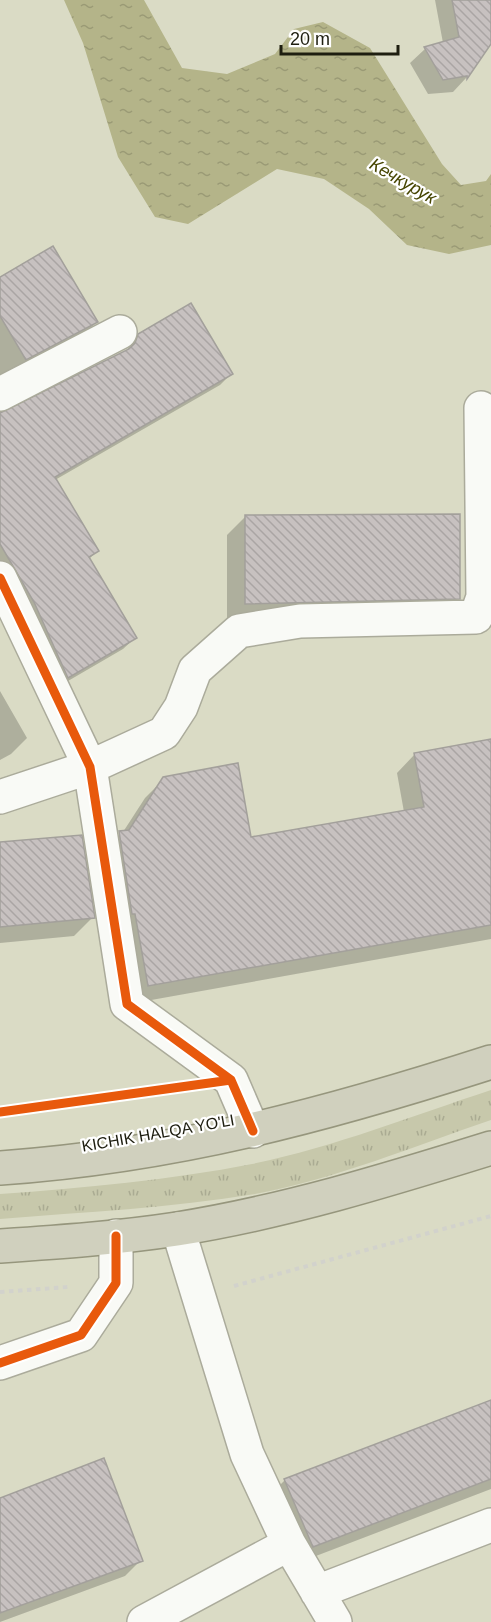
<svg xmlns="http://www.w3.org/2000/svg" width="491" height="1622" font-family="Helvetica,sans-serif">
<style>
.grass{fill:url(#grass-tufts)}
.water{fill:url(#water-ripples)}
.shadow{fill:#0003}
.building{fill:url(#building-back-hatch);stroke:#a3a09b;stroke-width:1.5}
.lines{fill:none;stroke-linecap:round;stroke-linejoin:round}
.minor-casing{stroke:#abab9b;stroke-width:36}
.highway-casing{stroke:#96967d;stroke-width:36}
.path{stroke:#d2d2cc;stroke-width:4;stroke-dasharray:4.5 4.5;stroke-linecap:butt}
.minor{stroke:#f9faf6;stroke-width:33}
.highway{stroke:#d0d0be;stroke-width:33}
.cycleway-casing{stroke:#fff;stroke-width:13}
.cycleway{stroke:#e8590c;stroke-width:9}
.labels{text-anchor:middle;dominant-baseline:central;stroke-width:4.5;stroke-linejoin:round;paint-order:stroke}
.street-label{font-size:16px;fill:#1e1e10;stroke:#fff}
.water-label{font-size:18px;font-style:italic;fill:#474603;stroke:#fff}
</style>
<defs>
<pattern id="grass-tufts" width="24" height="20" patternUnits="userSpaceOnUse" patternTransform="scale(1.5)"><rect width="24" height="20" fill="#c7c8ab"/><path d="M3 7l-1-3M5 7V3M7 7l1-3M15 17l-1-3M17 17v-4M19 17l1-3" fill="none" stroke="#aaab92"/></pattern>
<pattern id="water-ripples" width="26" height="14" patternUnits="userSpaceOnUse" patternTransform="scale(1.5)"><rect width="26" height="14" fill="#b4b489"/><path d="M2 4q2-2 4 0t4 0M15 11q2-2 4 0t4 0" fill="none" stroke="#9a9a75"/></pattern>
<pattern id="building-back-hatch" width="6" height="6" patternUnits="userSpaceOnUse" patternTransform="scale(1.5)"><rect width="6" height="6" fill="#c7c1c0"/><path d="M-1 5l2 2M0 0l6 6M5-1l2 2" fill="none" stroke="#aaa5a4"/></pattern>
</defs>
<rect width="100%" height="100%" fill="#dadbc5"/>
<!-- grass -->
<path class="grass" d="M491,1090V1120C414,1146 336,1179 255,1194C171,1208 85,1212 0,1219V1194C84,1188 170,1180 252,1164C334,1147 412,1116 491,1090Z"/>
<!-- water -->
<path class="water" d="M64,0H144L182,68L227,74L275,54L294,29L323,22L370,48L442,164L461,185L486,181L491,174V245L449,254L407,245L369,209L324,179L277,169L188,224L155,217L118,157L83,43Z"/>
<!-- shadow -->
<path class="shadow" d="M435,0H491V41L466,78L453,92L428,94L410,63L425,49L443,43Z
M0,279L96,322L85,334L0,377Z
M139,335L231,374L220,385L55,480L97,551L89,559L135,638L123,649L56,688L0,573V414L125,352Z
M246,516L458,598L439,617L227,622V535Z
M0,691L27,738L11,754L0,760Z
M491,741V939L129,1004L101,851L123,832L145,798L164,779L250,839L404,812L397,773L415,754Z
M0,844L93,917L74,936L0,943Z
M491,1402V1489L295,1564L268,1497L285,1480Z
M103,1460L141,1560L125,1576L0,1622V1498Z"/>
<!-- building -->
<path class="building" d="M452,0H491V44L467,79V76L443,80L424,47L459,37Z
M53,246L98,322L26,360L0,316V277Z
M191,303L233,374L55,477L99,551L89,557L137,638L68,678L34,602L0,544V413L129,349L135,343L138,334Z
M460,514V599L245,604V515Z
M491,739V925L148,986L135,914H132L119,831L129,830L163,777L238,763L251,837L424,807L414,753Z
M82,835L95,918L0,927V842Z
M491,1400V1479L313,1547L284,1479Z
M104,1458L143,1561L0,1613V1498Z"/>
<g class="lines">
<!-- minor casing -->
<g class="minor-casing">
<path id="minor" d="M0,394L120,332
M0,578L90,767L127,1004L231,1080L253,1131
M0,797L90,767L164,733L181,707L195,670L239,631L300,621L476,617L483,597L481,408
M0,1363L81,1335L116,1283V1236
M289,1544L335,1622
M317,1592L491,1525
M144,1622L289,1544L247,1454L178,1229"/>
</g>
<!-- highway casing -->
<g class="highway-casing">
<path id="highway" d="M0,1168C174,1156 326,1115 491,1062
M0,1246C59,1242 118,1238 177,1229C284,1212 388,1180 491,1148"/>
</g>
<!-- path -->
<path class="path" d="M0,1112L178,1088
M234,1286L491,1216
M0,1292L68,1287"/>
<!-- minor -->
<use href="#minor" class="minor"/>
<!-- highway -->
<use href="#highway" class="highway"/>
<!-- cycleway casing -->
<g class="cycleway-casing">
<path id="cycleway" d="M0,578L90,767L127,1004L231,1080L253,1131
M0,1112L231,1080
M0,1363L81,1335L116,1283V1236"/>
</g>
<!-- cycleway -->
<use href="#cycleway" class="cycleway"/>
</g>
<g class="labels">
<!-- street labels -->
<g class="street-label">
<text transform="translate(158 1133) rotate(-10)">KICHIK HALQA YO'LI</text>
</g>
<!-- water labels -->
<g class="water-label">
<text transform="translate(403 181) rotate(30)">Кечкурук</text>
</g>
</g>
<!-- scale -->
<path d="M281 45v9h117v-9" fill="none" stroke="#1e1e10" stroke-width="3"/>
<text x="290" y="45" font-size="18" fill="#1e1e10" stroke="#ffffff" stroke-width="4.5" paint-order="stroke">20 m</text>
</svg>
